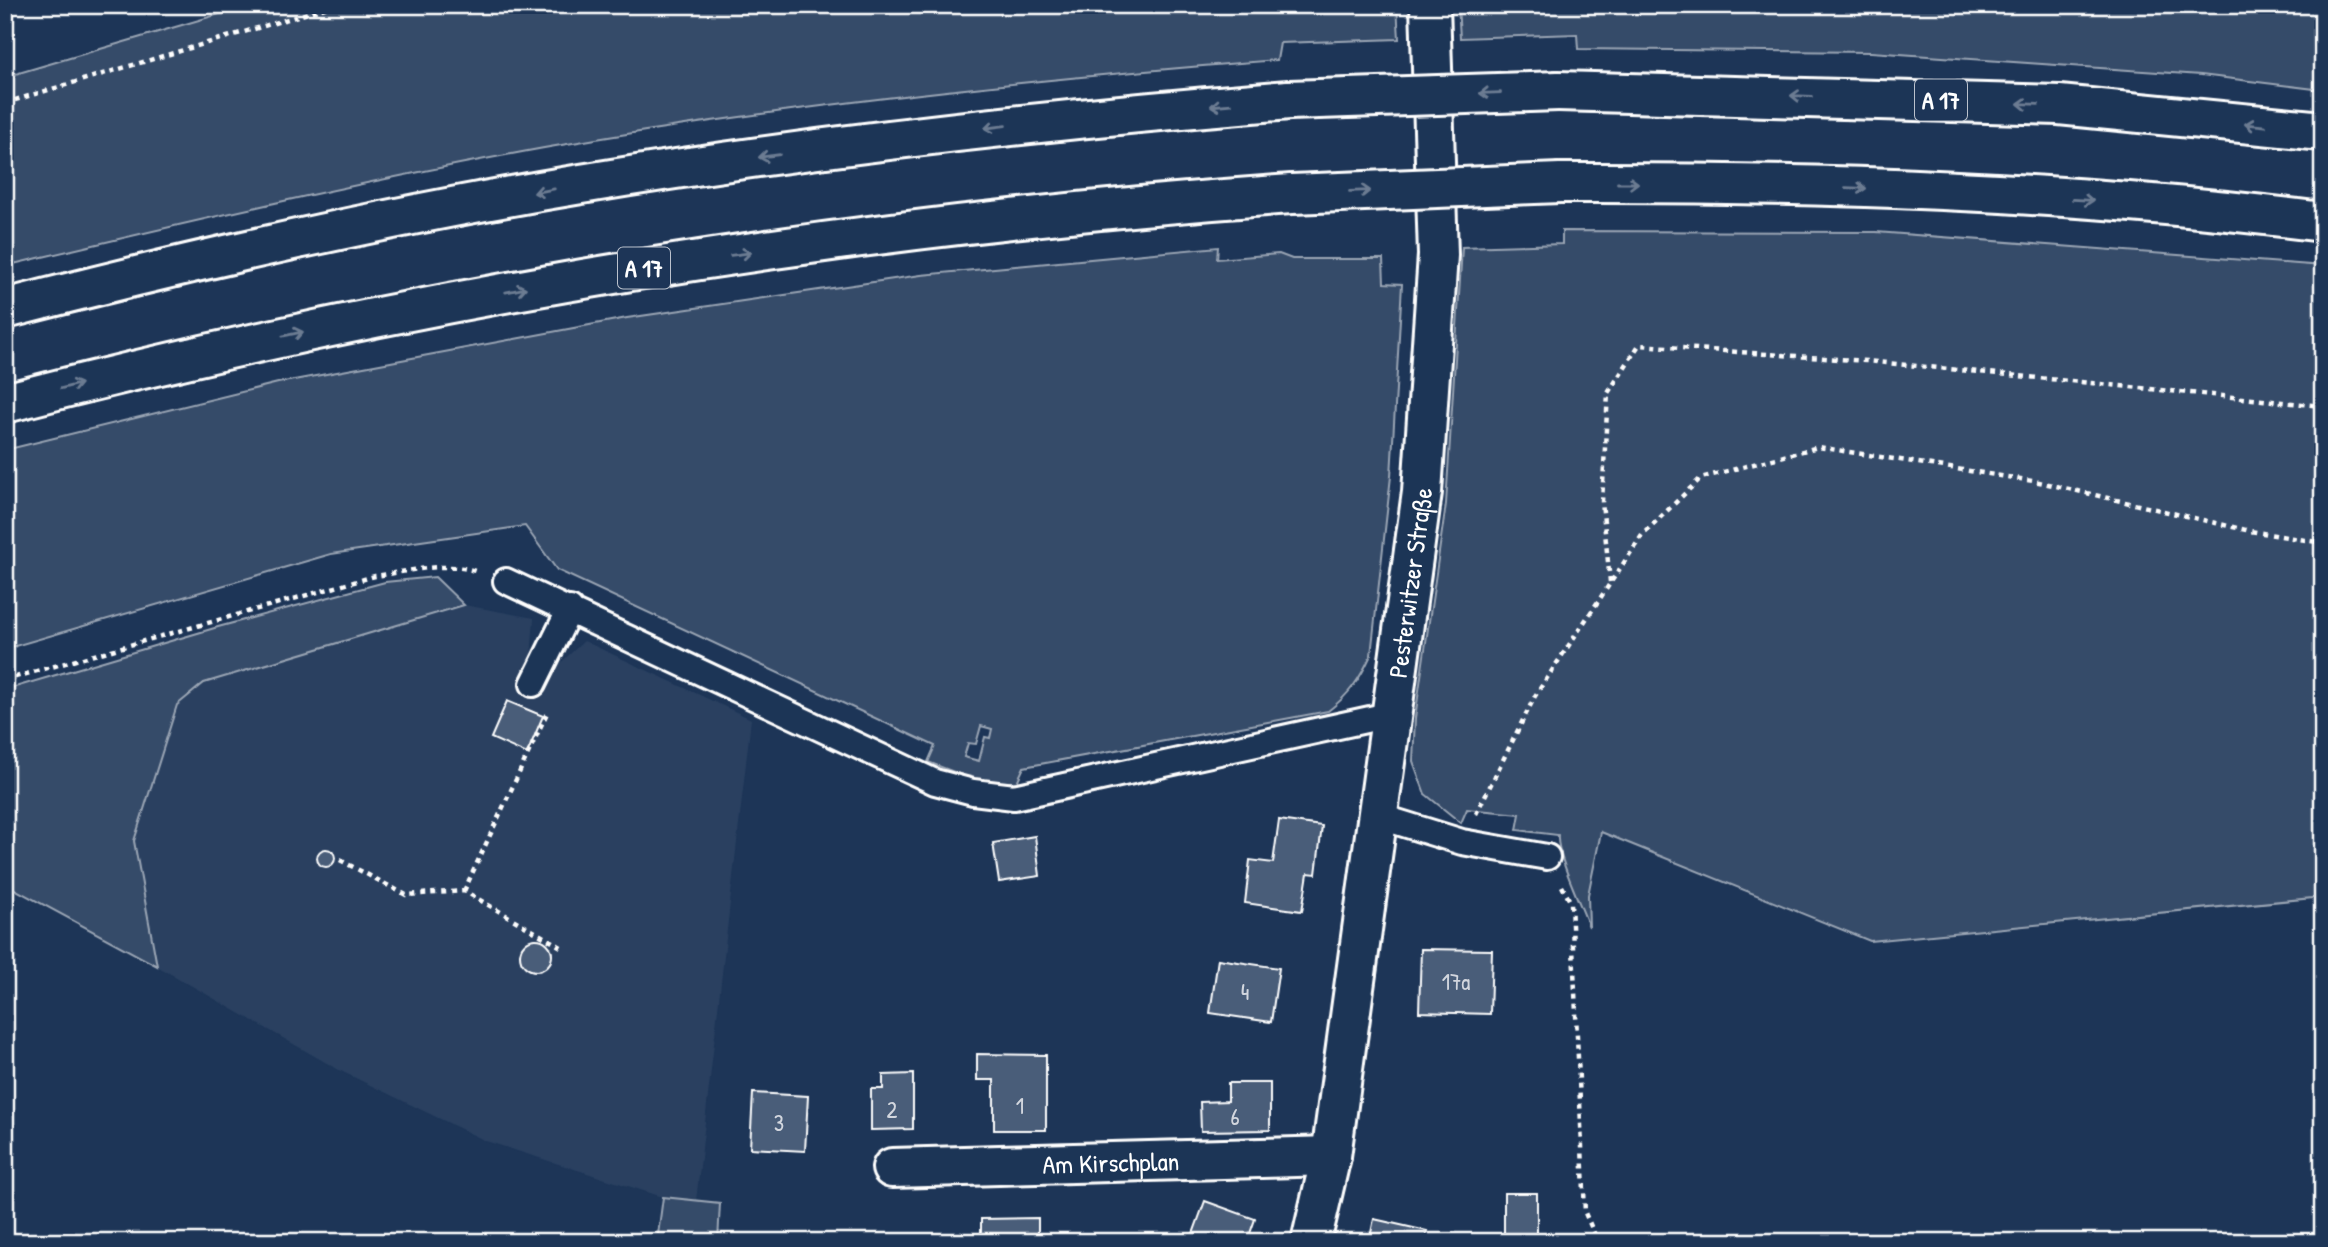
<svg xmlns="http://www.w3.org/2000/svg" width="2328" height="1247" font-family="'Patrick Hand',sans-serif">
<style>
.built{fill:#2a4161}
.green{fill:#364b69;stroke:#9aa5b4;stroke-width:2;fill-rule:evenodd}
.building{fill:#4a5d79;stroke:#fff;stroke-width:2}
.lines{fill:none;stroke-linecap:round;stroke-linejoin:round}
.lane-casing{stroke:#fff;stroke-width:30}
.street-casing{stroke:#fff;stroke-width:44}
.highway-casing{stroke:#fff;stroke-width:44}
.path{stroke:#fff;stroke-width:4.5;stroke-dasharray:5 5;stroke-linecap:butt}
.lane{stroke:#1d3557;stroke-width:24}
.street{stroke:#1d3557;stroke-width:38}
.highway{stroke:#1d3557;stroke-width:38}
.highway-bridge-casing{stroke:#fff;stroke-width:44;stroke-linecap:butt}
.highway-bridge{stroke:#1d3557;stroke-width:38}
.oneway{stroke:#6c7c92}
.labels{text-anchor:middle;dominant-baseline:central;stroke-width:5;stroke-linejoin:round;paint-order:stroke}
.number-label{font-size:23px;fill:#d2d6de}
.shield{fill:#1d3557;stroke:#bbc2cd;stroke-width:2}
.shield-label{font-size:24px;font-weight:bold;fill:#fff}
.street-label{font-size:26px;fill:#fff;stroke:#1d3557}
</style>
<rect width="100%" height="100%" fill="#1d3557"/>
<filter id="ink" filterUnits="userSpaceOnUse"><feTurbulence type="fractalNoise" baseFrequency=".0143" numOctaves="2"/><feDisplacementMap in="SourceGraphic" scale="14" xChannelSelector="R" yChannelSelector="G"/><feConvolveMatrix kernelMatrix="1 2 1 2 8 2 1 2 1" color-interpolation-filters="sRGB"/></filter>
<g filter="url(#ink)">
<!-- built -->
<path class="built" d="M464,605L534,618L531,658L555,668L584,641L751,719L696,1201L663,1197L486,1141L339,1070L157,966L134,841L178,705L204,683Z"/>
<!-- green -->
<path class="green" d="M250,5H1397L1399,39L1280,43L1277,60C1032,79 786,105 544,148C363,181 184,223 5,266V77Z
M1458,5H2323V90L2201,75L1871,52L1578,49L1577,34L1460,38Z
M1562,231L1876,232L2323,266V897L1870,941L1601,832L1588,895L1589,927C1581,905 1556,854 1558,835L1517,830L1520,814L1467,809L1461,823L1425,794L1413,761L1415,718L1446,504L1462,247L1562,244Z
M1218,247L1217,259L1279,254L1292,259H1383L1384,283L1402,284L1391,476L1371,655C1360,679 1349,695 1328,711L1024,767L1017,782H980L928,762L935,746L557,570L525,526L331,554L5,649V450L278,383L627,318L921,275ZM981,726L992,729L990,738L985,737L979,761L964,757L968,743L976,744Z
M435,577L464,605L204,683L177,705L134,841L157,966L5,884V690L218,627L385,582Z
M663,1197L720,1203L718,1242H657Z"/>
<!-- building -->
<path class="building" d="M507,701L543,716L527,754L491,738Z
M1279,820L1322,826L1316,874L1308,873L1302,911L1245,903L1250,860L1273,863Z
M1035,836L1040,876L999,882L993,843Z
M317 858a9 9 0 1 1 18 0a9 9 0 1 1-18 0Z
M520 955a16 16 0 1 1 32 0a16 16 0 1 1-32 0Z
M1421,949L1492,950L1490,1014L1419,1012Z
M1218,959L1279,968L1271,1022L1210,1013Z
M977,1054L1046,1055V1130H994V1080H977Z
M913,1074V1129L871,1130V1089H883V1075Z
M1228,1083H1270V1130L1201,1131L1200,1102L1228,1101Z
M753,1093L808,1096L805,1151L750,1148Z
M1504,1193H1537V1242H1504Z
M1205,1201L1255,1219L1247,1242H1190Z
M1038,1218V1242H981V1219Z
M1374,1219L1427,1231L1425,1242H1369Z
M745,1236L801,1239V1242H745Z"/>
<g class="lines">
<!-- lane casing -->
<g class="lane-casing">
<path id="lane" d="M506,581L935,782L973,792L1014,797L1393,714
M533,684L570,609
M1378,816L1462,842L1547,857"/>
</g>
<!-- street casing -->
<g class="street-casing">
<g id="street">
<path id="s1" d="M892,1168L1331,1156"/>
<path id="s2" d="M1311,1242L1331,1156L1422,492L1438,255L1430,5"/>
</g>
</g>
<!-- highway casing -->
<g class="highway-casing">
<path id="highway" d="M1558,91L2059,105L2323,131
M1560,183C1813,182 2072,190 2323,222
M5,309C195,260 387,216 581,184C816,145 1052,119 1289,100
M5,403C427,294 857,224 1292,194"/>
</g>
<!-- path -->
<path class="path" d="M5,103L335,5
M1610,582L1602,502L1608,393L1639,345L1867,361L2323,406
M5,680L375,576C406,572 445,561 475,571
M1476,814L1535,696L1643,534L1701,478L1818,447L2039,482L2250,531L2323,543
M340,860L406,895L464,891L563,948
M1562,886L1571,903L1585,1213L1598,1242
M464,891L547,713"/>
<!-- lane -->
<use href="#lane" class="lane"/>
<!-- street -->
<use href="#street" class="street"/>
<!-- highway -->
<use href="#highway" class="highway"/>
<!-- highway-bridge casing -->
<g class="highway-bridge-casing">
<path id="highway-bridge" d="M1289,100L1558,91
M1292,194L1560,183"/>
</g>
<!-- highway-bridge -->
<use href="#highway-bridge" class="highway-bridge"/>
</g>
<!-- one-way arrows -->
<defs><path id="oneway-shaft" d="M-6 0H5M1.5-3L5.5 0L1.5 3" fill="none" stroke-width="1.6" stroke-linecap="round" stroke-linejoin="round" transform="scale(1.75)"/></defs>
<g class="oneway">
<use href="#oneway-shaft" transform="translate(1490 93) rotate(178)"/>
<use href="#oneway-shaft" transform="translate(1801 96) rotate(-178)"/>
<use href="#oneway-shaft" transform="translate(2028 104) rotate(-178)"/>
<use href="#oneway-shaft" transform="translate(1221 105) rotate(175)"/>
<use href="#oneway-shaft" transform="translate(2255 125) rotate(-174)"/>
<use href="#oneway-shaft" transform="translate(995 127) rotate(173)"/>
<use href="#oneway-shaft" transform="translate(769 156) rotate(172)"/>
<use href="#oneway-shaft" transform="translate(1628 183)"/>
<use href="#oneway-shaft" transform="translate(1856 188) rotate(2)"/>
<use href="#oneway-shaft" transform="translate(544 191) rotate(169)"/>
<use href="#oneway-shaft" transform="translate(1360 191) rotate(-2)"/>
<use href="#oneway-shaft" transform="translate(2083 200) rotate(3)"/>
<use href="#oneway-shaft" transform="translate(741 254) rotate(-8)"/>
<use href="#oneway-shaft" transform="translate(516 290) rotate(-11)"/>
<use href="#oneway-shaft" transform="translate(293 334) rotate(-12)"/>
<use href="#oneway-shaft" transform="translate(71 386) rotate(-14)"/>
</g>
</g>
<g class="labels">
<!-- number labels -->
<g class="number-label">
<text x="1456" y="981">17a</text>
<text x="1245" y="991">4</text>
<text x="1020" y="1105">1</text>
<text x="892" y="1109">2</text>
<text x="1235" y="1116">6</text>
<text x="779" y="1122">3</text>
</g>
<!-- shield labels -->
<g class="shield">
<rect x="1915" y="79.5" width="52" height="41" rx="5"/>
<rect x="618" y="247.5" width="52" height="41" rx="5"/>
</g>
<g class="shield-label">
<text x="1941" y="100">A 17</text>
<text x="644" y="268">A 17</text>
</g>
<!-- street labels -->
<g class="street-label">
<text stroke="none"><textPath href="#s2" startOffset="667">Pesterwitzer Straße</textPath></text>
<text stroke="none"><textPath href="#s1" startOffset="219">Am Kirschplan</textPath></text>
</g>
</g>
<!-- margin -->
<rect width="2328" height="1247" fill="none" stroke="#1d3557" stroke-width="28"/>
<rect x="14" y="14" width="2300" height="1219" fill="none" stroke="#fff" stroke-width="2.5" filter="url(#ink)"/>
</svg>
